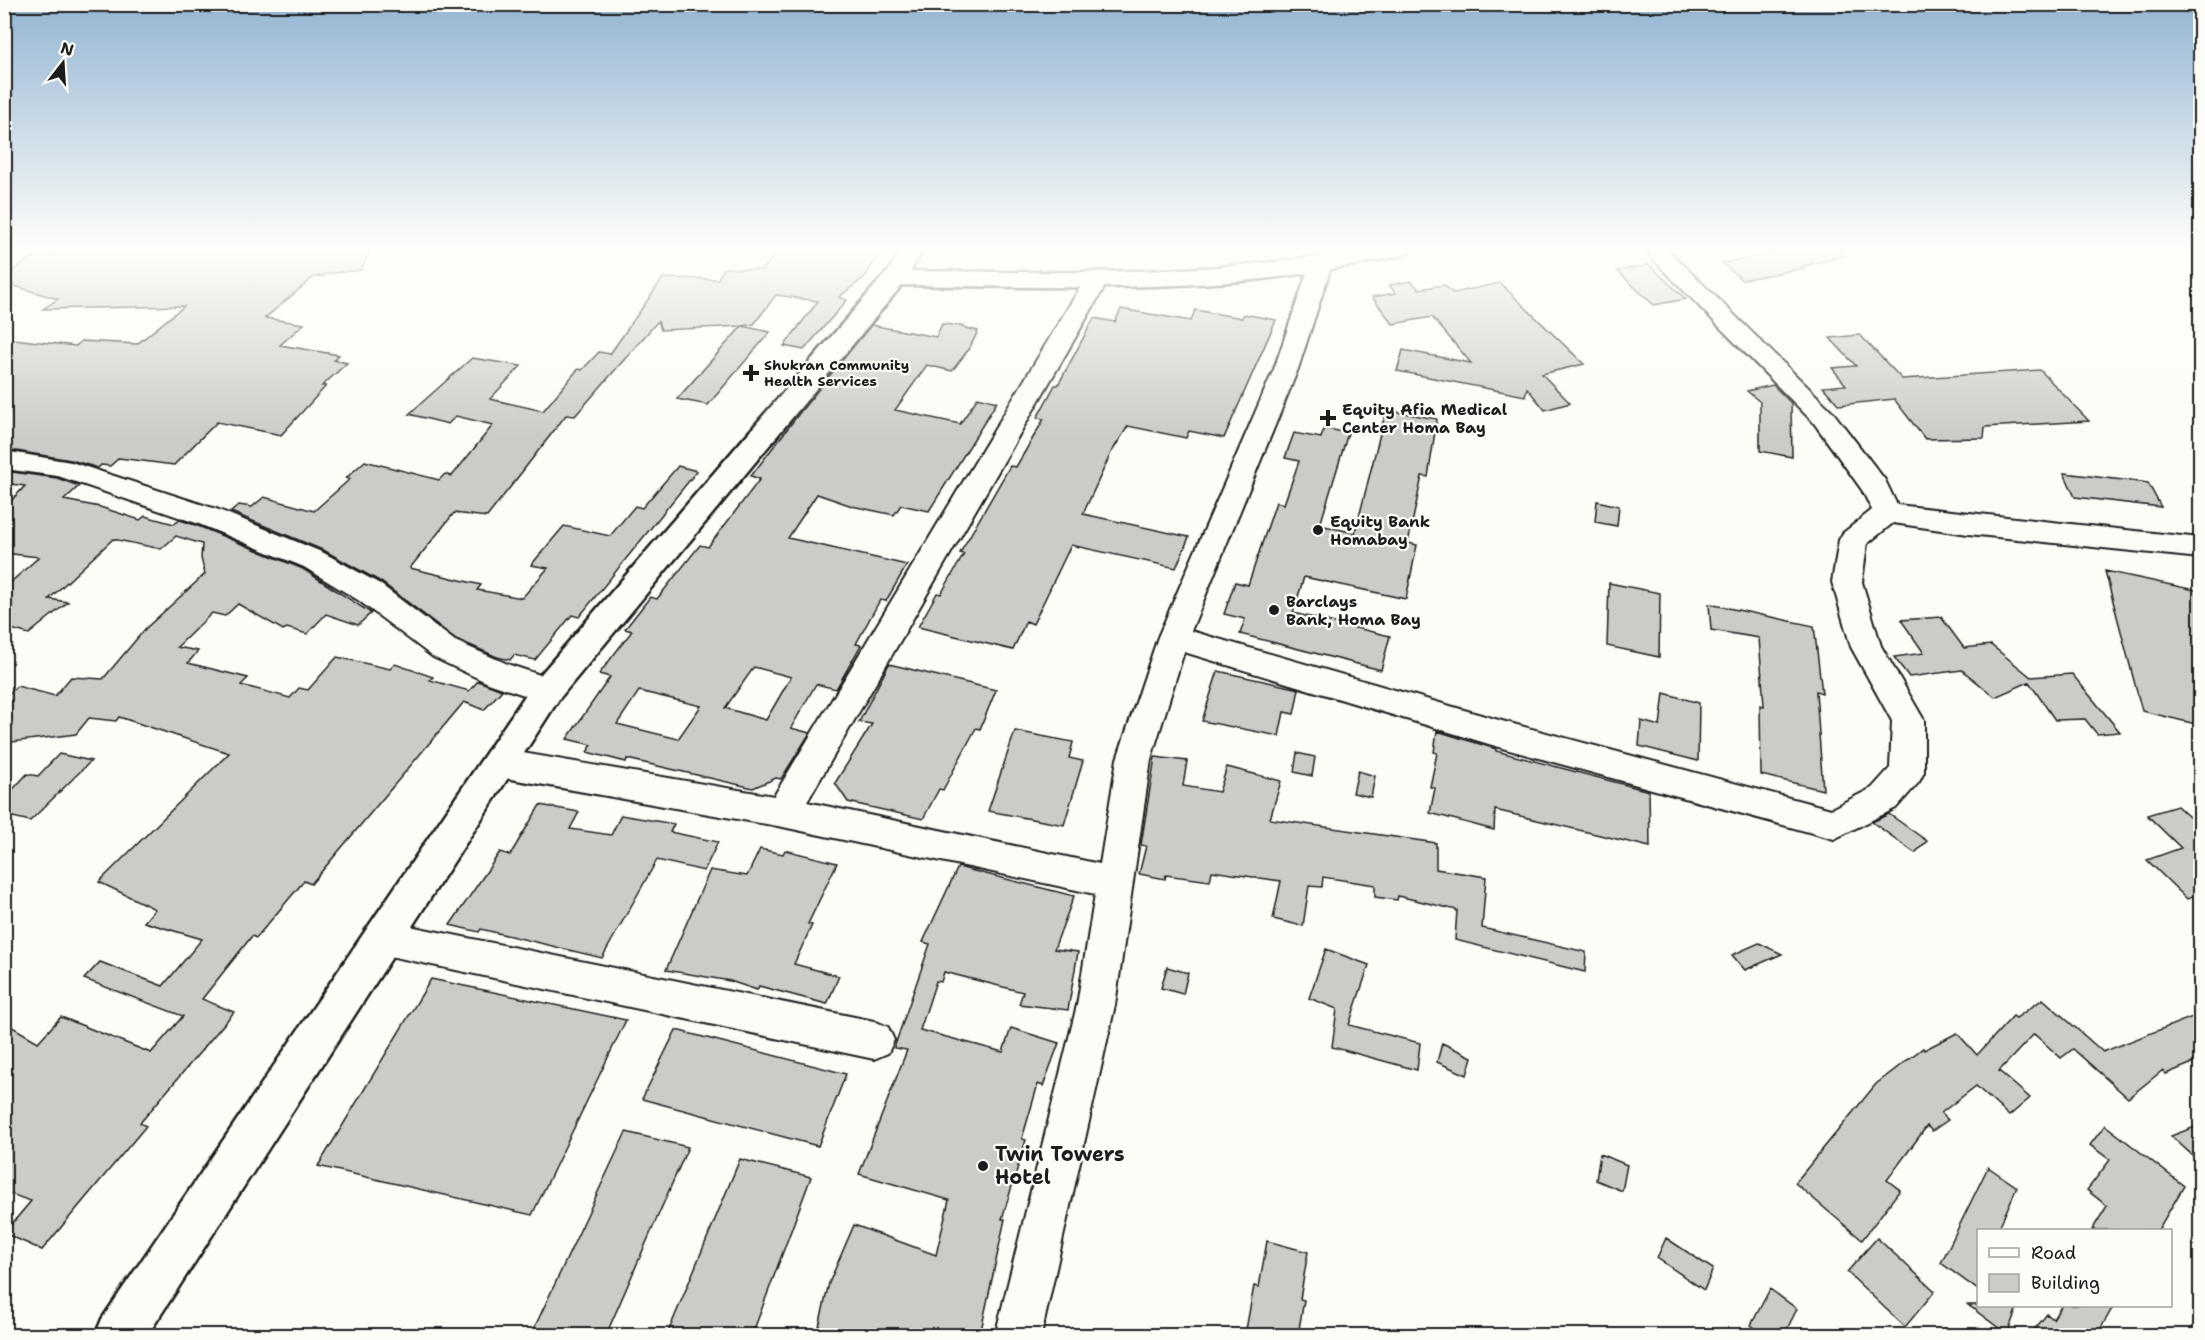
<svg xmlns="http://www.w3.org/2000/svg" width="2205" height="1340" font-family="'Shantell Sans',sans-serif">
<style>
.building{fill:#cccbc8;stroke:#1c1c1c;stroke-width:1.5;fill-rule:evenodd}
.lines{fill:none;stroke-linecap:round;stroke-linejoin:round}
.minor-casing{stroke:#1c1c1c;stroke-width:4}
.highway-casing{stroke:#1c1c1c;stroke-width:5}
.minor{fill:#fdfcf7;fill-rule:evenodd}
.highway{fill:#fdfcf7;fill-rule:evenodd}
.poi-dot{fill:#1c1c1c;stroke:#fdfcf7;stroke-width:2}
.labels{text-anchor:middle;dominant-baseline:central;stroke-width:4.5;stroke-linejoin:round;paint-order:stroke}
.far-poi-label{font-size:14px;font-weight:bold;fill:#1c1c1c;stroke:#fdfcf7;text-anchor:start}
.poi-label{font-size:16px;font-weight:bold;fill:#1c1c1c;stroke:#fdfcf7;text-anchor:start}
.near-poi-label{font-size:20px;font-weight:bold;fill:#1c1c1c;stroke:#fdfcf7;text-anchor:start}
</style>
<rect width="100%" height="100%" fill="#fdfcf7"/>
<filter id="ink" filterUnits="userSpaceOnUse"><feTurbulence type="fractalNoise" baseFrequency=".0167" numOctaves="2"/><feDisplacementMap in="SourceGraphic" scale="12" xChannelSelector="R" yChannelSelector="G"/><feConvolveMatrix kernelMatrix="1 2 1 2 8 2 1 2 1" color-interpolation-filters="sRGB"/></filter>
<g filter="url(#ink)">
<!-- building -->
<path class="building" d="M69,249H371L361,270L324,274V276L314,277L265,318L304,324L280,345L339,355L334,360L347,363L322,386H326L281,435L217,422L174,465L119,458L110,466L101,465L98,468L71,460L4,449V338L76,346L81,341L137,344L184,306L43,309L58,299L4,283V276L40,253L55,256Z
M780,249H881L866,276L839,297L847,300L804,350L784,346L818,301L776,295L754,324L742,326L770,332L708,405L677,399L742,326L661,330L658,321L575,416L566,415L487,517L454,513L410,568L481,585L477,590L522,598L548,568L531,565L564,526L610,536L635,506L642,508L678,466L697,471L579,617L572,615L535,660L514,655L510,660L497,657L456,639L381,582L325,551L231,512L239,505L252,507L264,497L314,511L350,479L346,478L365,461L439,480L445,474L452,476L493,425L456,416L448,424L409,414L472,358L521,366L490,399L543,411L578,369L582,370L599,352L610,354L663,278L718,279L724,268L762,270Z
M1798,249H1843L1844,256L1803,266L1804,268L1742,280L1722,263Z
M1649,265L1686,299L1654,305L1617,271Z
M1411,281L1419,289L1444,285L1453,293L1500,283L1584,364L1542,374L1570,403L1545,410L1527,388L1525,396L1397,371L1403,350L1471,363L1432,317L1393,324L1372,297L1396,293L1389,285Z
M1121,309L1191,321L1195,310L1242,318L1244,314L1276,320L1224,438L1189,431L1186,438L1128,426L1111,453L1083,514L1189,537L1176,568L1071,545L1033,624L1026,621L1013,650L918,627L937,593L941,594L964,554L960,553L1010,466L1016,467L1044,419L1037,418L1055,385H1058L1094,318L1115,322Z
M942,324L963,326L962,327L978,331L969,349L952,371L927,365L895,410L960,424L978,397L997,402L929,511L901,505L894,515L852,506L817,494L788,538L907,565L886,601L880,600L856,644L861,645L836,689L816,684L791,728L810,733L781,779L776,778L753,788L627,759L626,762L587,752L592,745L567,739L610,677L599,674L632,631L625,629L650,597L657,599L700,545L708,547L760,479L751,476L801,411L871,325L936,337ZM754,667L791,677L766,720L725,708ZM639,691L701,706L678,739L617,724Z
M1860,335L1902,379L2040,370L2089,421L1985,427L1984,438L1925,439L1894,399L1839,405L1823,387L1846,385L1832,368L1856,366L1830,338Z
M1773,385L1791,403L1792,457L1760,451V402L1747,391Z
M1386,410L1437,419L1428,477L1422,476L1408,543L1417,545L1406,599L1304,577L1293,613L1390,636L1381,670L1240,634L1245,619L1224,614L1235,582L1248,585L1276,502L1284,504L1299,461L1285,458L1294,433L1321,438L1324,428L1348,433L1320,525L1355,533Z
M4,471L57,478L79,486L64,500L100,507L140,520L145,516L174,524L180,520L198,526L303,569L371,613L358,625L326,614L307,634L287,628L283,630L238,604L225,616L212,613L177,647L198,651L188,663L248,678L241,685L290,698L299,688L308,690L337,657L390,669L395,664L433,677L430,680L469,691L478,681L502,690L484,710L464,702L311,884L304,881L256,938L252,936L202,999L234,1012L140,1123L146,1126L42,1250L4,1233L31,1201L4,1192V1022L38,1042L61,1017L151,1053L183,1016L84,979L100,962L163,986L202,939L144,922L155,909L99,882L229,753L119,717L116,721L89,718L76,734L4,743V698L17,686L55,696L71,677L103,679L145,629L205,574L201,558L202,544L176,536L161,549L113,539L49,599L68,602L29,634L4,627V588L39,557L4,553V508L25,486L4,483Z
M2064,473L2148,483L2161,507L2075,497Z
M1597,501L1619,506L1617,526L1595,522Z
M2105,571L2200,591V725L2142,711Z
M1609,583L1660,593L1659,657L1607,646Z
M1709,604L1814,626L1822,693L1816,691L1823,790L1761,775L1760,705L1764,706L1759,638L1711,630Z
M1941,617L1964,648L1991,645L2031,677L2072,674L2120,732L2097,734L2085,719L2055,720L2029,682L1995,697L1962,670L1909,677L1894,657L1924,653L1901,620Z
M889,664L996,690L980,729L976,728L943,790L939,789L923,819L848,802L835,783L872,724L859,722Z
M1218,671L1299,689L1294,714L1284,712L1279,736L1202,721Z
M1664,693L1699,703L1698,761L1639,746L1641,721L1660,726Z
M1015,731L1073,742L1069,758L1083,761L1064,825L988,811Z
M1437,731L1496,749V751L1649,791L1650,847L1495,810L1494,830L1430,813L1435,788L1430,787L1437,753L1434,752Z
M1297,753L1315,757L1312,776L1294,772Z
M59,754L91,761L30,821L4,815V799L27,774L38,776Z
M1155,757L1187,761L1183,786L1219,792L1227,767L1281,781L1270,819L1436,843V869L1486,877L1482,928L1586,952L1585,972L1455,940L1457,910L1398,896L1397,900L1375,897V885L1323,877L1322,887L1309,886L1303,926L1273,919L1281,881L1212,871L1210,881L1166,875L1165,879L1139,874L1146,846L1141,845Z
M1358,771L1375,776L1371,797L1353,793Z
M540,805L579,812L570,829L611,835L621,815L674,824L670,832L718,842L704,871L657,860L602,958L481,929L479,932L450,925L500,852L510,855Z
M2177,806L2200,827V894L2187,899L2147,860L2181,848L2147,815Z
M1889,814L1927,841L1915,853L1872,822Z
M760,849L783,854L785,850L837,863L808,924L812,925L794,964L839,976L827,1004L759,986L757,990L730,981L666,970L710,870L747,876Z
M958,867L1074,896L1054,949L1078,952L1068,1010L1019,1004L1023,992L944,972L941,982L936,981L920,1030L1003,1052L1011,1028L1059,1043L1043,1086L1038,1084L1022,1139L1026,1140L1002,1219H1005L980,1335H817L829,1283L854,1225L936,1255L949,1200L859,1174L907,1050L894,1048L930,944L923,942Z
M1759,943L1782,954L1745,970L1732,955Z
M1326,949L1369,965L1349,1025L1420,1043L1417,1070L1332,1047L1337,1009L1309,998Z
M1167,967L1188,973L1183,994L1161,988Z
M431,979L626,1020L532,1215L318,1166Z
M2043,999L2103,1052L2200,1014V1060L2166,1074L2163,1070L2128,1098L2073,1049L2061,1058L2034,1034L1999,1071L2030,1098L2009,1116L1976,1086L1941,1113L1948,1120L1932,1131L1927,1126L1887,1180L1900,1190L1862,1240L1795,1183L1876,1084L1923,1048L1924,1050L1957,1033L1977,1055L2013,1016L2016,1018Z
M676,1030L846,1074L818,1146L642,1099Z
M1442,1043L1472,1057L1467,1075L1437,1062Z
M2105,1125L2184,1186L2158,1230H2092L2107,1206L2087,1190L2110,1160L2090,1145Z
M2200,1125V1162L2171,1136Z
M626,1132L688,1147L606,1335H531Z
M1600,1154L1627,1165L1622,1191L1596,1180Z
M740,1159L811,1177L752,1335H667Z
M1988,1167L2017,1187L1998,1230H1978V1290L1941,1263Z
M1666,1238L1713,1269L1704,1290L1657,1258Z
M1877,1238L1935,1291L1905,1327L1847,1272Z
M1267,1241L1308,1252L1300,1299L1304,1300L1298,1335H1245L1254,1286L1259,1287Z
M1770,1289L1797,1309L1784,1335H1765L1751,1325Z
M1968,1305H2018L2007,1334Z
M2062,1305H2114L2097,1335H2030L2047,1314L2053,1319Z"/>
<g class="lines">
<!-- minor casing -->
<g class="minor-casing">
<path id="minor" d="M902,249H924L903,283L895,285L887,283L884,278Z
M1643,249H1667L1832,411L1885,480L1897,505L2200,538V558L1968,534L1893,523L1867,544L1862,582L1881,646L1924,720V772L1919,782L1896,808L1834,839L1502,748L1184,652L1151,759L1115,1005L1041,1336H995L1077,1005L1095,894L783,827L499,777L487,773L482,763L487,753L499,749L774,796L1084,281L1088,276L1096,274L1104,276L1108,281L807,802L1100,864L1117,759L1158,637L1274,369L1310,264L1313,259L1321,257L1329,259L1332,264L1298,369L1191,631L1502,721L1831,809L1872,788L1890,768L1892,721L1851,647L1832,582L1839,540L1843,533L1872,510L1862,490L1814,423Z
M4,451L71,462L219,510L324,553L380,584L455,641L510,665L558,681L563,690L558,699L547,702L536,699L488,683L433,657L358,600L304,567L199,524L58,476L4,469Z
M385,921L874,1021L888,1027L894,1040L888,1053L874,1059L385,955L372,950L366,938L372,926Z"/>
</g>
<!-- highway casing -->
<g class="highway-casing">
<path id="highway" d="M1361,249H1411L1407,254L1399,256C1354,265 1309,274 1263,279C1143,291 1022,287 902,285L559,699L147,1336H95L102,1319L535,681L886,273L895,271C1051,272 1207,278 1361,249Z"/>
</g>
<!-- minor -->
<use href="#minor" class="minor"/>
<!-- highway -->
<use href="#highway" class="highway"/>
</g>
</g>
<!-- sky -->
<linearGradient id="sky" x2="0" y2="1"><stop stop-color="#94b5d2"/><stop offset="0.57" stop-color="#fefefb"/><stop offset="1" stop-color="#fefefb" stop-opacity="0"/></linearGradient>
<rect width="2205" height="437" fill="url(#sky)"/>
<!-- markers -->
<g class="poi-dot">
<path d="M748 364h6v6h6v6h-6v6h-6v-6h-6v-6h6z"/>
<path d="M1325 409h6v6h6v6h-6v6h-6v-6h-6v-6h6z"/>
<circle cx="1318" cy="530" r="6"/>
<circle cx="1274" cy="610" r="6"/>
<circle cx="983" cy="1166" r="6"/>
</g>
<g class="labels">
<!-- far-poi labels -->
<g class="far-poi-label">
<text x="764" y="365">Shukran Community<tspan x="764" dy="16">Health Services</tspan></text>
</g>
<!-- poi labels -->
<g class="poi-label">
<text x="1342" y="409">Equity Afia Medical<tspan x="1342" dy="18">Center Homa Bay</tspan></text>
<text x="1330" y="521">Equity Bank<tspan x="1330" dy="18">Homabay</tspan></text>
<text x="1286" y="601">Barclays<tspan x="1286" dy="18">Bank, Homa Bay</tspan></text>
</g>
<!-- near-poi labels -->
<g class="near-poi-label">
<text x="995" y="1154">Twin Towers<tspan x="995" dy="23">Hotel</tspan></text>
</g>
</g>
<!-- margin -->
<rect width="2205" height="1340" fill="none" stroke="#fdfcf7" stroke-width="24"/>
<rect x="12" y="12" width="2181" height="1316" fill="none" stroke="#1c1c1c" stroke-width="2" filter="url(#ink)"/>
<!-- legend -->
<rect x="1977" y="1229" width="195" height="78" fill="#fdfcf7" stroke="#a3a29f" stroke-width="1.5"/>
<rect x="1989" y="1248" width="30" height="9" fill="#fdfcf7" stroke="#a3a29f" stroke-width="1.5"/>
<text x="2031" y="1259" font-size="18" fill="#1c1c1c">Road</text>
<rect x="1989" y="1274" width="30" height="18" fill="#cccbc8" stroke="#a3a29f" stroke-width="1.5"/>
<text x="2031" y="1289" font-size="18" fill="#1c1c1c">Building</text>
<!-- north arrow -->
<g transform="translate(63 63) rotate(17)" stroke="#fdfcf7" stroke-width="4.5" paint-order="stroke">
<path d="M0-4.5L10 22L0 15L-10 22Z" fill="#1c1c1c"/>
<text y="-9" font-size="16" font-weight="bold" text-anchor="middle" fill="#1c1c1c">N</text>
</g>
</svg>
